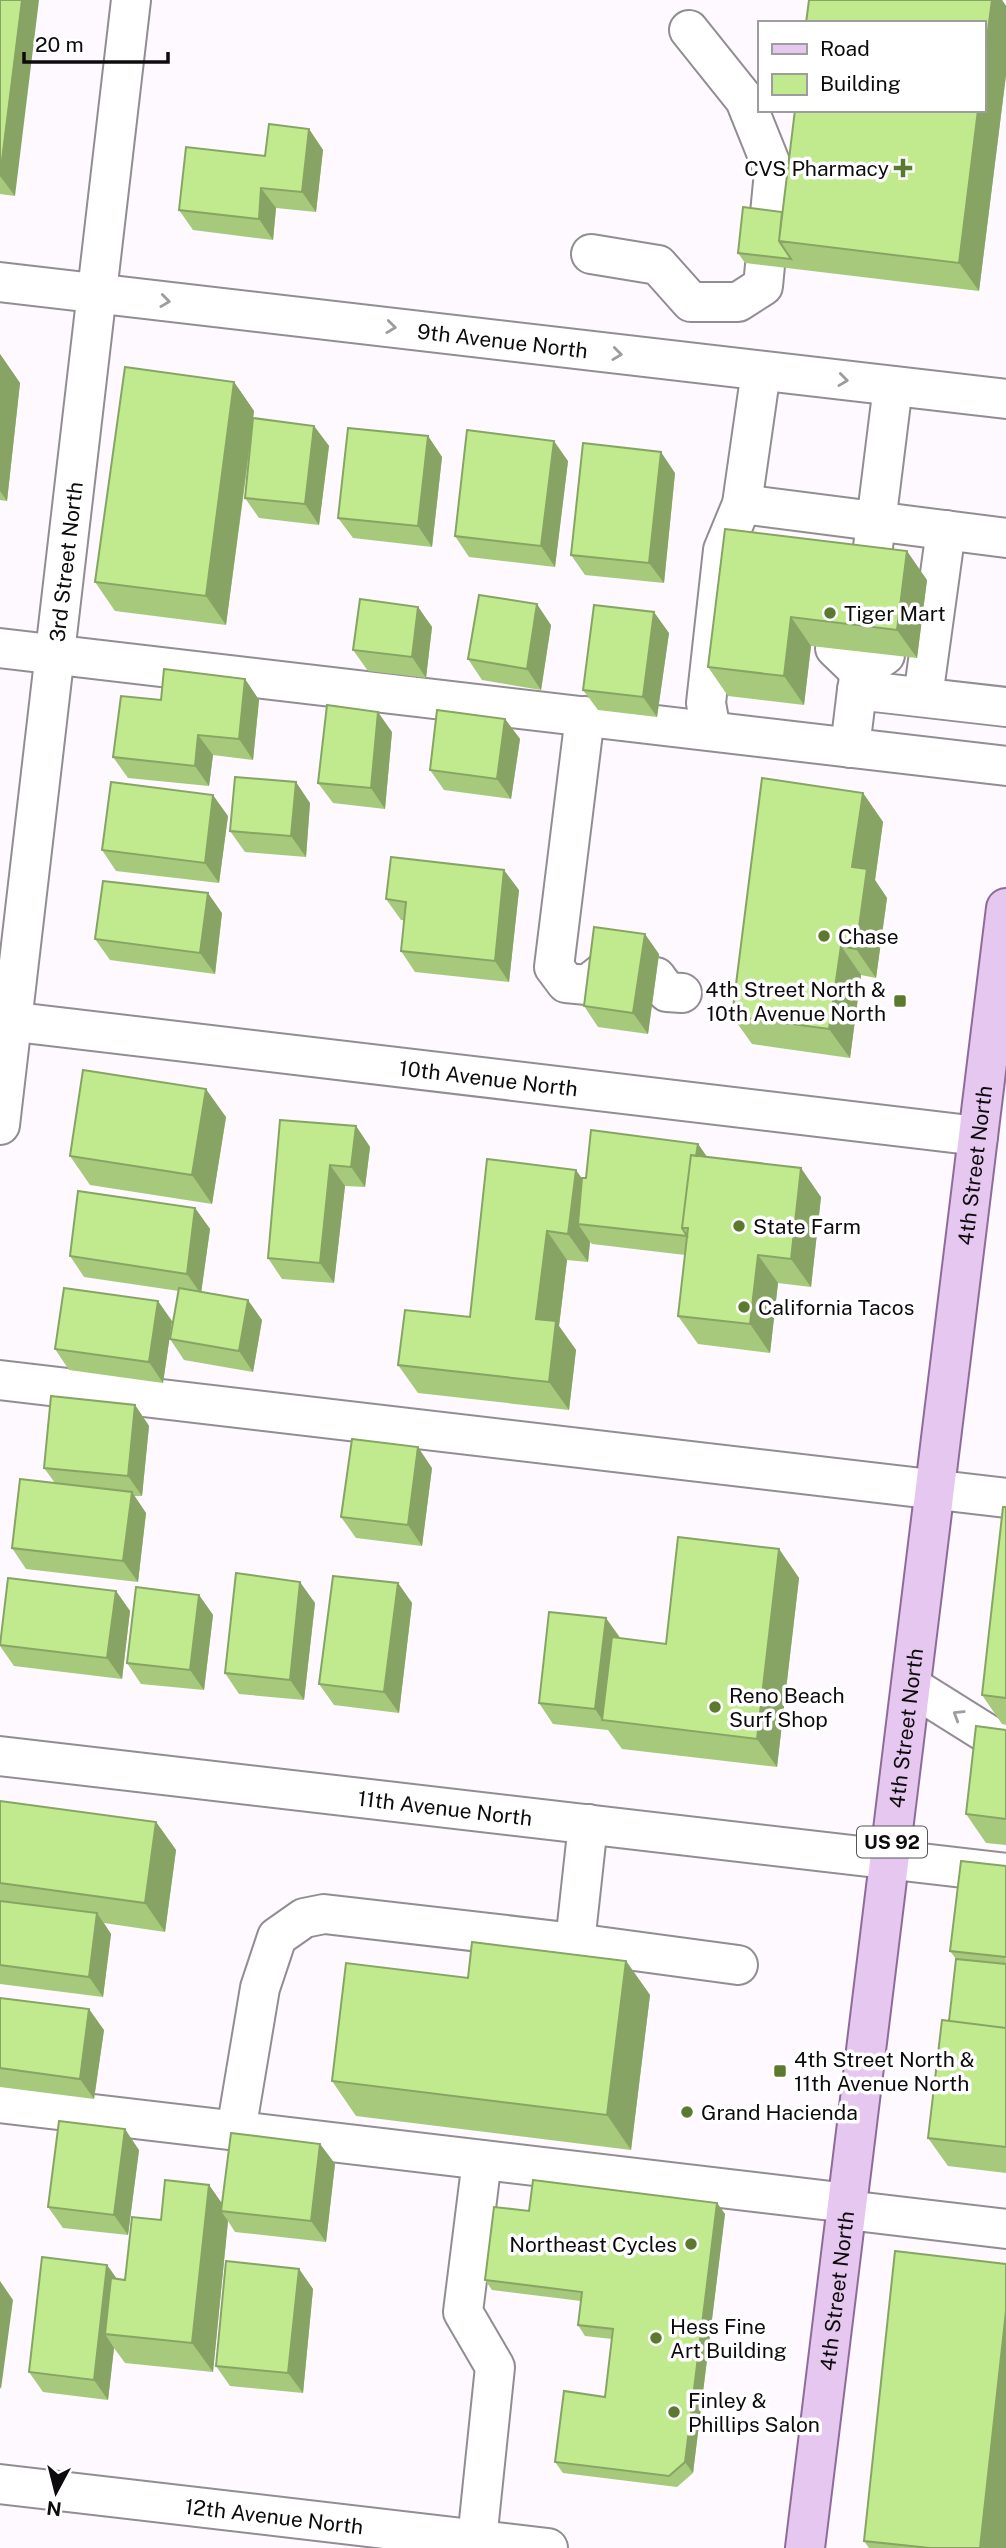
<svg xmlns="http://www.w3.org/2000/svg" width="1006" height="2548" font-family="'Public Sans',sans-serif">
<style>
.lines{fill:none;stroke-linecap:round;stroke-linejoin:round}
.minor-casing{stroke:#918d92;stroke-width:42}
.major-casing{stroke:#8e6c99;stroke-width:42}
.minor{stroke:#fff;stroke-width:38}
.major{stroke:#e5c7ef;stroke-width:38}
.wall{fill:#a6c97b}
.shaded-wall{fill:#87a464}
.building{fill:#c1ea8f;stroke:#87a464;stroke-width:2}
.oneway{stroke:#9e9d9e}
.poi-dot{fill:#5b7a30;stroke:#fff;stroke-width:2.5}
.labels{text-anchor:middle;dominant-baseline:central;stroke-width:7;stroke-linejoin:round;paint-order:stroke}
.shield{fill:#fff;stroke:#565456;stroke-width:2}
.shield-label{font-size:19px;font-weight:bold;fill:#0d0b0d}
.poi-label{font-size:21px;fill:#0d0b0d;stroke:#fff;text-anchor:start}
.street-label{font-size:21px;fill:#0d0b0d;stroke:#fff}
</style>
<rect width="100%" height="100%" fill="#fdf9fe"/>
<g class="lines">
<!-- minor casing -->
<g class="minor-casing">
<g id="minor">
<path d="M591,254L658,265L691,302H738L763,286L774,172L745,100L689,30"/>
<path id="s1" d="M0,282L1006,399"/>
<path d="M742,504L1006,538"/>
<path d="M873,547L893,386"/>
<path d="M0,648L1006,766"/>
<path d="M835,648L860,672"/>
<path d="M857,690L860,672L885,655"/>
<path d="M923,697L946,530"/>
<path d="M585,716L554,967L566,983L587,985L606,970"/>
<path d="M711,731L706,703L723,550L742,504L761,371"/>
<path d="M850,748L857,690L1006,707"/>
<path d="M656,977L667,992L682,993"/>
<path id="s2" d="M0,1020L978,1136"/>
<path id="s3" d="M0,1125L131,0"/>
<path d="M0,1380L1006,1498"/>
<path d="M911,1686L994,1738L1006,1739"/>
<path id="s4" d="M0,1756L1006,1873"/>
<path d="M588,1824L575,1943L738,1965"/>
<path d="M0,2103L848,2203"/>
<path d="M236,2131L260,1988L277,1937L304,1918L324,1914L575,1943"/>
<path d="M847,2210L1006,2229"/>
<path id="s5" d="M0,2484L548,2548"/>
<path d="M477,2540L495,2367L463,2312L482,2160"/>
</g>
</g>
<!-- major casing -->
<g class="major-casing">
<g id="major">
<path id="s6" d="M805,2548L1006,908"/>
</g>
</g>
<!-- minor -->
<use href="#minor" class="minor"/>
<!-- major -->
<use href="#major" class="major"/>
</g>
<!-- wall -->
<path class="wall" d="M0,0L15,196L0,194Z
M809,0H1002L1006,6V75L979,291L745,263L738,253L782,212Z
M309,129L323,150L316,212L276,208L273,240L193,230L179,210Z
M0,354L20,383L7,501L0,500Z
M234,382L254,411L253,418L314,426L329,446L319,525L259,518L245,498L252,432L226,625L115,611L95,582Z
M428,436L442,457L432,547L353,538L338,518Z
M568,461L555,567L469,557L455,536Z
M675,473L664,583L585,575L571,555Z
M725,529L927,580L917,658L811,646L804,705L728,696L708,667Z
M418,607L432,627L426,678L368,671L353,650Z
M551,625L541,690L482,680L468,659Z
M669,633L657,717L598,710L583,690Z
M245,679L259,700L253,760L213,755L209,786L128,778L113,757L161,700Z
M505,719L520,739L511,799L444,790L430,770Z
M392,732L385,809L333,803L318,783Z
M863,793L883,822L875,880L887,898L876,978L861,975L850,1058L752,1044L732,1016Z
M310,803L306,857L245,852L230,831Z
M228,816L219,883L116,871L102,850Z
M519,890L509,982L415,972L401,951L404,920H401L386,899Z
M222,913L215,974L110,960L95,939Z
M659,954L648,1034L598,1027L584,1006Z
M226,1117L212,1204L90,1185L70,1156Z
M356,1126L370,1147L365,1187L345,1186L334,1283L282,1279L268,1258Z
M698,1144L707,1157L821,1197L811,1287L778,1283L770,1353L698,1344L678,1316L685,1255L592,1244L590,1242L588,1262L567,1260L559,1326L576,1350L569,1410L418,1393L398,1365L470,1317L582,1178H586Z
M195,1208L210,1229L201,1292L262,1320L253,1372L184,1360L170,1339L179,1291L84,1277L70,1256Z
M172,1321L163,1383L69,1370L55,1349Z
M135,1405L149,1426L142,1496H134L146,1513L138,1582L26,1569L12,1548L55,1483L44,1468Z
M432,1468L422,1546L356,1538L341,1517Z
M1006,1507V1725L1002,1724L982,1695Z
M779,1549L799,1578L777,1767L622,1749L608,1730L553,1724L539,1703L620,1638L666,1644Z
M398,1583L412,1603L399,1713L334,1705L319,1684Z
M116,1591L130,1611L122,1679L14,1666L0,1646V1640Z
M199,1595L213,1615L204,1690L141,1684L127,1663Z
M315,1603L304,1700L239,1694L225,1673Z
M1006,1730V1845L986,1843L966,1814Z
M0,1801L156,1822L176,1850L165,1932L104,1923L111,1934L103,1997L0,1984Z
M1006,1866V2173L948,2166L928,2138L949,2021L956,1959L950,1951Z
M626,1961L650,1995L631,2150L356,2116L332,2081Z
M0,1998L104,2030L94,2099L0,2087Z
M320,2144L335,2164L326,2242L235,2232L228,2221L213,2372L125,2363L114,2348L108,2400L43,2392L29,2372L107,2265L116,2278L125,2280L161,2220L209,2185L222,2204Z
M139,2150L128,2235L63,2228L48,2207Z
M717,2203L725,2214L693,2473L677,2487L563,2473L555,2462L605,2397L612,2339L585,2336L578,2325L581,2301L492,2290L485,2280L529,2211Z
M299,2269L313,2289L303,2393L230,2386L216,2366Z
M864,2541L1006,2548H869Z"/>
<!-- shaded-wall -->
<path class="shaded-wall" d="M22,0H39L15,196L0,176Z
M992,0H1002L1006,6V75L979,291L959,263L978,110H983V68Z
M309,129L323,150L316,212L302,192Z
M261,188L276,208L273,240L259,219Z
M0,354L20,383L7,501L0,491Z
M234,382L254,411L226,625L206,596Z
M314,426L329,446L319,525L305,504Z
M428,436L442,457L432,547L418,526Z
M554,441L568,461L555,567L541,546Z
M661,452L675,473L664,583L649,563Z
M907,551L927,580L917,658L897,630Z
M537,604L551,625L541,690L527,669Z
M418,607L432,627L426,678L412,657Z
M654,612L669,633L657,717L643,697Z
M791,617L811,646L804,705L784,676Z
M245,679L259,700L253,760L239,739Z
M378,712L392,732L385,809L371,788Z
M505,719L520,739L511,799L497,779Z
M198,735L213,755L209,786L195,766Z
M296,782L310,803L306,857L291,836Z
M863,793L883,822L875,880L887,898L876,978L856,949L852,867Z
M213,795L228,816L219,883L205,863Z
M504,870L519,890L509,982L495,961Z
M208,893L222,913L215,974L200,953Z
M645,934L659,954L648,1034L633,1013Z
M841,946L861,975L850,1058L829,1029Z
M206,1089L226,1117L212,1204L192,1175Z
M356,1126L370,1147L365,1187L351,1167Z
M698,1144L712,1164L688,1229Z
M330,1165L345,1186L334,1283L320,1263Z
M801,1168L821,1197L811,1287L791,1259Z
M576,1170L596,1198L578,1224L590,1242L588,1262L568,1234Z
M195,1208L210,1229L201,1294L187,1274Z
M547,1231L567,1260L559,1326L576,1350L569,1410L549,1382L536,1319Z
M758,1255L778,1283L770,1353L750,1324Z
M248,1300L262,1320L253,1372L239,1351Z
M158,1301L172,1321L163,1383L149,1362Z
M135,1405L149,1426L142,1496L128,1476Z
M418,1447L432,1468L422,1546L408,1525Z
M132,1492L146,1513L138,1582L123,1561Z
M779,1549L799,1578L777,1767L757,1739Z
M300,1582L315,1603L304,1700L290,1680Z
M398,1583L412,1603L399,1713L384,1692Z
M116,1591L130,1611L122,1679L107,1658Z
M199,1595L213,1615L204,1690L190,1670Z
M606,1618L621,1639L603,1721L595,1709Z
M156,1822L176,1850L165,1932L145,1903Z
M97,1913L111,1934L103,1997L89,1977Z
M626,1961L650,1995L631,2150L607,2115Z
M89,2009L104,2030L94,2099L80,2079Z
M125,2129L139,2150L128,2235L114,2215Z
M320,2144L335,2164L326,2242L311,2221Z
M209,2185L228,2212L221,2211L228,2221L213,2372L192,2343Z
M717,2203L725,2214L693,2473L685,2462Z
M107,2265L122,2286L105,2334L114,2348L108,2400L94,2380Z
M299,2269L313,2289L303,2393L288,2373Z
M0,2281L13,2300L1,2389L0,2387Z
M1006,2311V2548H980Z"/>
<!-- building -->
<path class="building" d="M0,0H22L0,176Z
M809,0H992L983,68V23H806Z
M795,110H978L959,263L779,241Z
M269,124L309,129L302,192L261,188L259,219L179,210L186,147L265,156Z
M743,207L782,212L779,241L791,259L738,253Z
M125,367L234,382L206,596L95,582Z
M253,418L314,426L305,504L245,498Z
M348,428L428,436L418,526L338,518Z
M467,430L554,441L541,546L455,536Z
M583,443L661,452L649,563L571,555Z
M725,529L907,551L897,630L791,617L784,676L708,667Z
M479,595L537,604L527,669L468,659Z
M360,599L418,607L412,657L353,650Z
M594,605L654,612L643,697L583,690Z
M164,669L245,679L239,739L198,735L195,766L113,757L121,696L161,700Z
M327,705L378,712L371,788L318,783Z
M437,710L505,719L497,779L430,770Z
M235,777L296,782L291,836L230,831Z
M762,778L863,793L852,867L867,869L856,949L841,946L829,1029L732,1016Z
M111,782L213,795L205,863L102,850Z
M391,857L504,870L495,961L401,951L406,902L386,899Z
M103,881L208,893L200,953L95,939Z
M594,927L645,934L633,1013L584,1006Z
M83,1070L206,1089L192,1175L70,1156Z
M280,1120L356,1126L351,1167L330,1165L320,1263L268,1258Z
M591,1130L698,1144L696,1156L691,1155L682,1228L687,1236L578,1224L582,1178H586Z
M691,1155L801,1168L791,1259L758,1255L750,1324L678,1316L688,1228H682Z
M487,1159L576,1170L568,1234L547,1231L536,1319L556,1321L549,1382L398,1365L405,1310L470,1317Z
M78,1191L195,1208L187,1274L70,1256Z
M64,1288L158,1301L149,1362L55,1349Z
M179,1288L248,1300L239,1351L170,1339Z
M51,1396L135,1405L128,1476L44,1468Z
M352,1439L418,1447L408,1525L341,1517Z
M20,1479L132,1492L123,1561L12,1548Z
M1003,1507H1006V1698L982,1695Z
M678,1537L779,1549L757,1739L602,1720L612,1637L666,1644Z
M236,1573L300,1582L290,1680L225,1673Z
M333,1576L398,1583L384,1692L319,1684Z
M8,1578L116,1591L107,1658L0,1645Z
M136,1587L199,1595L190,1670L127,1663Z
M549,1612L606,1618L595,1709L539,1703Z
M976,1726L1006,1730V1819L966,1814Z
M0,1801L156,1822L145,1903L0,1883Z
M961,1861L1006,1866V1957L950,1951Z
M0,1901L97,1913L89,1977L0,1965Z
M472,1942L626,1961L607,2115L332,2081L346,1963L468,1978Z
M956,1959L1006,1964V2028L949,2021Z
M0,1998L89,2009L80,2079L0,2068Z
M942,2020L1006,2028V2147L928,2138Z
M59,2121L125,2129L114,2215L48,2207Z
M231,2133L320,2144L311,2221L221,2211Z
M165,2180L209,2185L192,2343L105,2334L111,2278L125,2280L132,2217L161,2220Z
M533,2180L717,2203L685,2462L669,2476L555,2462L564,2391L605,2397L613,2329L578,2325L582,2292L485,2280L494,2207L529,2211Z
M895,2251L1006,2264V2311L980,2548H930L864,2541Z
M42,2257L107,2265L94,2380L29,2372Z
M226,2261L299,2269L288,2373L216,2366Z"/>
<!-- one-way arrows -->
<defs><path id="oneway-chevron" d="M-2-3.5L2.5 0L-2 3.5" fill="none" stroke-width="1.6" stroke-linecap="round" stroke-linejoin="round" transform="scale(1.75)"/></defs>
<g class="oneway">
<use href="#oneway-chevron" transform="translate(165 301) rotate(7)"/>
<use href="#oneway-chevron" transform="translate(391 327) rotate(7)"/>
<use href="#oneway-chevron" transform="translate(617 354) rotate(7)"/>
<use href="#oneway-chevron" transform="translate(843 380) rotate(7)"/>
<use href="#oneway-chevron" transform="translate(958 1715) rotate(-148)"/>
</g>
<!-- markers -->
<g class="poi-dot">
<path d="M899.5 157.5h7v7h7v7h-7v7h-7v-7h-7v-7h7z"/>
<circle cx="830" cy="613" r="7"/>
<circle cx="824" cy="936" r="7"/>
<rect x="893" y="994" width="14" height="14" rx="3.5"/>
<circle cx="739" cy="1226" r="7"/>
<circle cx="744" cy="1307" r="7"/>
<circle cx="715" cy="1707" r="7"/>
<rect x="773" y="2064" width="14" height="14" rx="3.5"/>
<circle cx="687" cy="2112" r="7"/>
<circle cx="691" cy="2244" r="7"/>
<circle cx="656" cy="2338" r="7"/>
<circle cx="674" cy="2412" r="7"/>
</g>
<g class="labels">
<!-- shield labels -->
<rect class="shield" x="857" y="1826.5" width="70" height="31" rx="5"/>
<g class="shield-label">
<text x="892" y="1842">US 92</text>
</g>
<!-- poi labels -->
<g class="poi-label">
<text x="889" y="168" text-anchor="end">CVS Pharmacy</text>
<text x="844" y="613">Tiger Mart</text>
<text x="838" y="936">Chase</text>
<text x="886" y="989" text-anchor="end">4th Street North &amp;<tspan x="886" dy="24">10th Avenue North</tspan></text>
<text x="753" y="1226">State Farm</text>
<text x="758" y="1307">California Tacos</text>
<text x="729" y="1695">Reno Beach<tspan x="729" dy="24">Surf Shop</tspan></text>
<text x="794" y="2059">4th Street North &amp;<tspan x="794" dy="24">11th Avenue North</tspan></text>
<text x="701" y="2112">Grand Hacienda</text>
<text x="677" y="2244" text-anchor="end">Northeast Cycles</text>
<text x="670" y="2326">Hess Fine<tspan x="670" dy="24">Art Building</tspan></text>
<text x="688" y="2400">Finley &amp;<tspan x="688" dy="24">Phillips Salon</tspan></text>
</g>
<!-- street labels -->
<g class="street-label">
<text stroke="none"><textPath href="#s1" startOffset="506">9th Avenue North</textPath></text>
<text stroke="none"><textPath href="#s3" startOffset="567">3rd Street North</textPath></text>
<text stroke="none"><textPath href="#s2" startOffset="492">10th Avenue North</textPath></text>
<text stroke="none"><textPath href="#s6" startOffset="1393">4th Street North</textPath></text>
<text stroke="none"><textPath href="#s6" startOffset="826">4th Street North</textPath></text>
<text stroke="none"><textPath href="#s4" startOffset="448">11th Avenue North</textPath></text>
<text stroke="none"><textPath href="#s6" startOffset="259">4th Street North</textPath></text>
<text stroke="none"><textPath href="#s5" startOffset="276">12th Avenue North</textPath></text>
</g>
</g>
<!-- legend -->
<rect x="758" y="21" width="228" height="91" fill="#ffffff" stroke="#9e9d9e" stroke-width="2"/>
<rect x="772" y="44" width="35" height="10" fill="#e5c7ef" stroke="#9e9d9e" stroke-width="2"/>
<text x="820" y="56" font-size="21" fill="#0d0b0d">Road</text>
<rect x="772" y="74" width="35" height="21" fill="#c1ea8f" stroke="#9e9d9e" stroke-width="2"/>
<text x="820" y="91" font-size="21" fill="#0d0b0d">Building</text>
<!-- north arrow -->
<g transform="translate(56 2492) rotate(187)" stroke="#ffffff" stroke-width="5" paint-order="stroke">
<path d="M0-5L12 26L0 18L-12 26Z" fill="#0d0b0d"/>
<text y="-10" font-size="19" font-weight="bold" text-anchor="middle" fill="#0d0b0d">N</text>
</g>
<!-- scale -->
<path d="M24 52v10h144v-10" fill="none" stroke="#0d0b0d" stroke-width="3.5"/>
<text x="35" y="52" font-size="21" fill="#0d0b0d" stroke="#ffffff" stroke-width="5" paint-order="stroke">20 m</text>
</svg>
